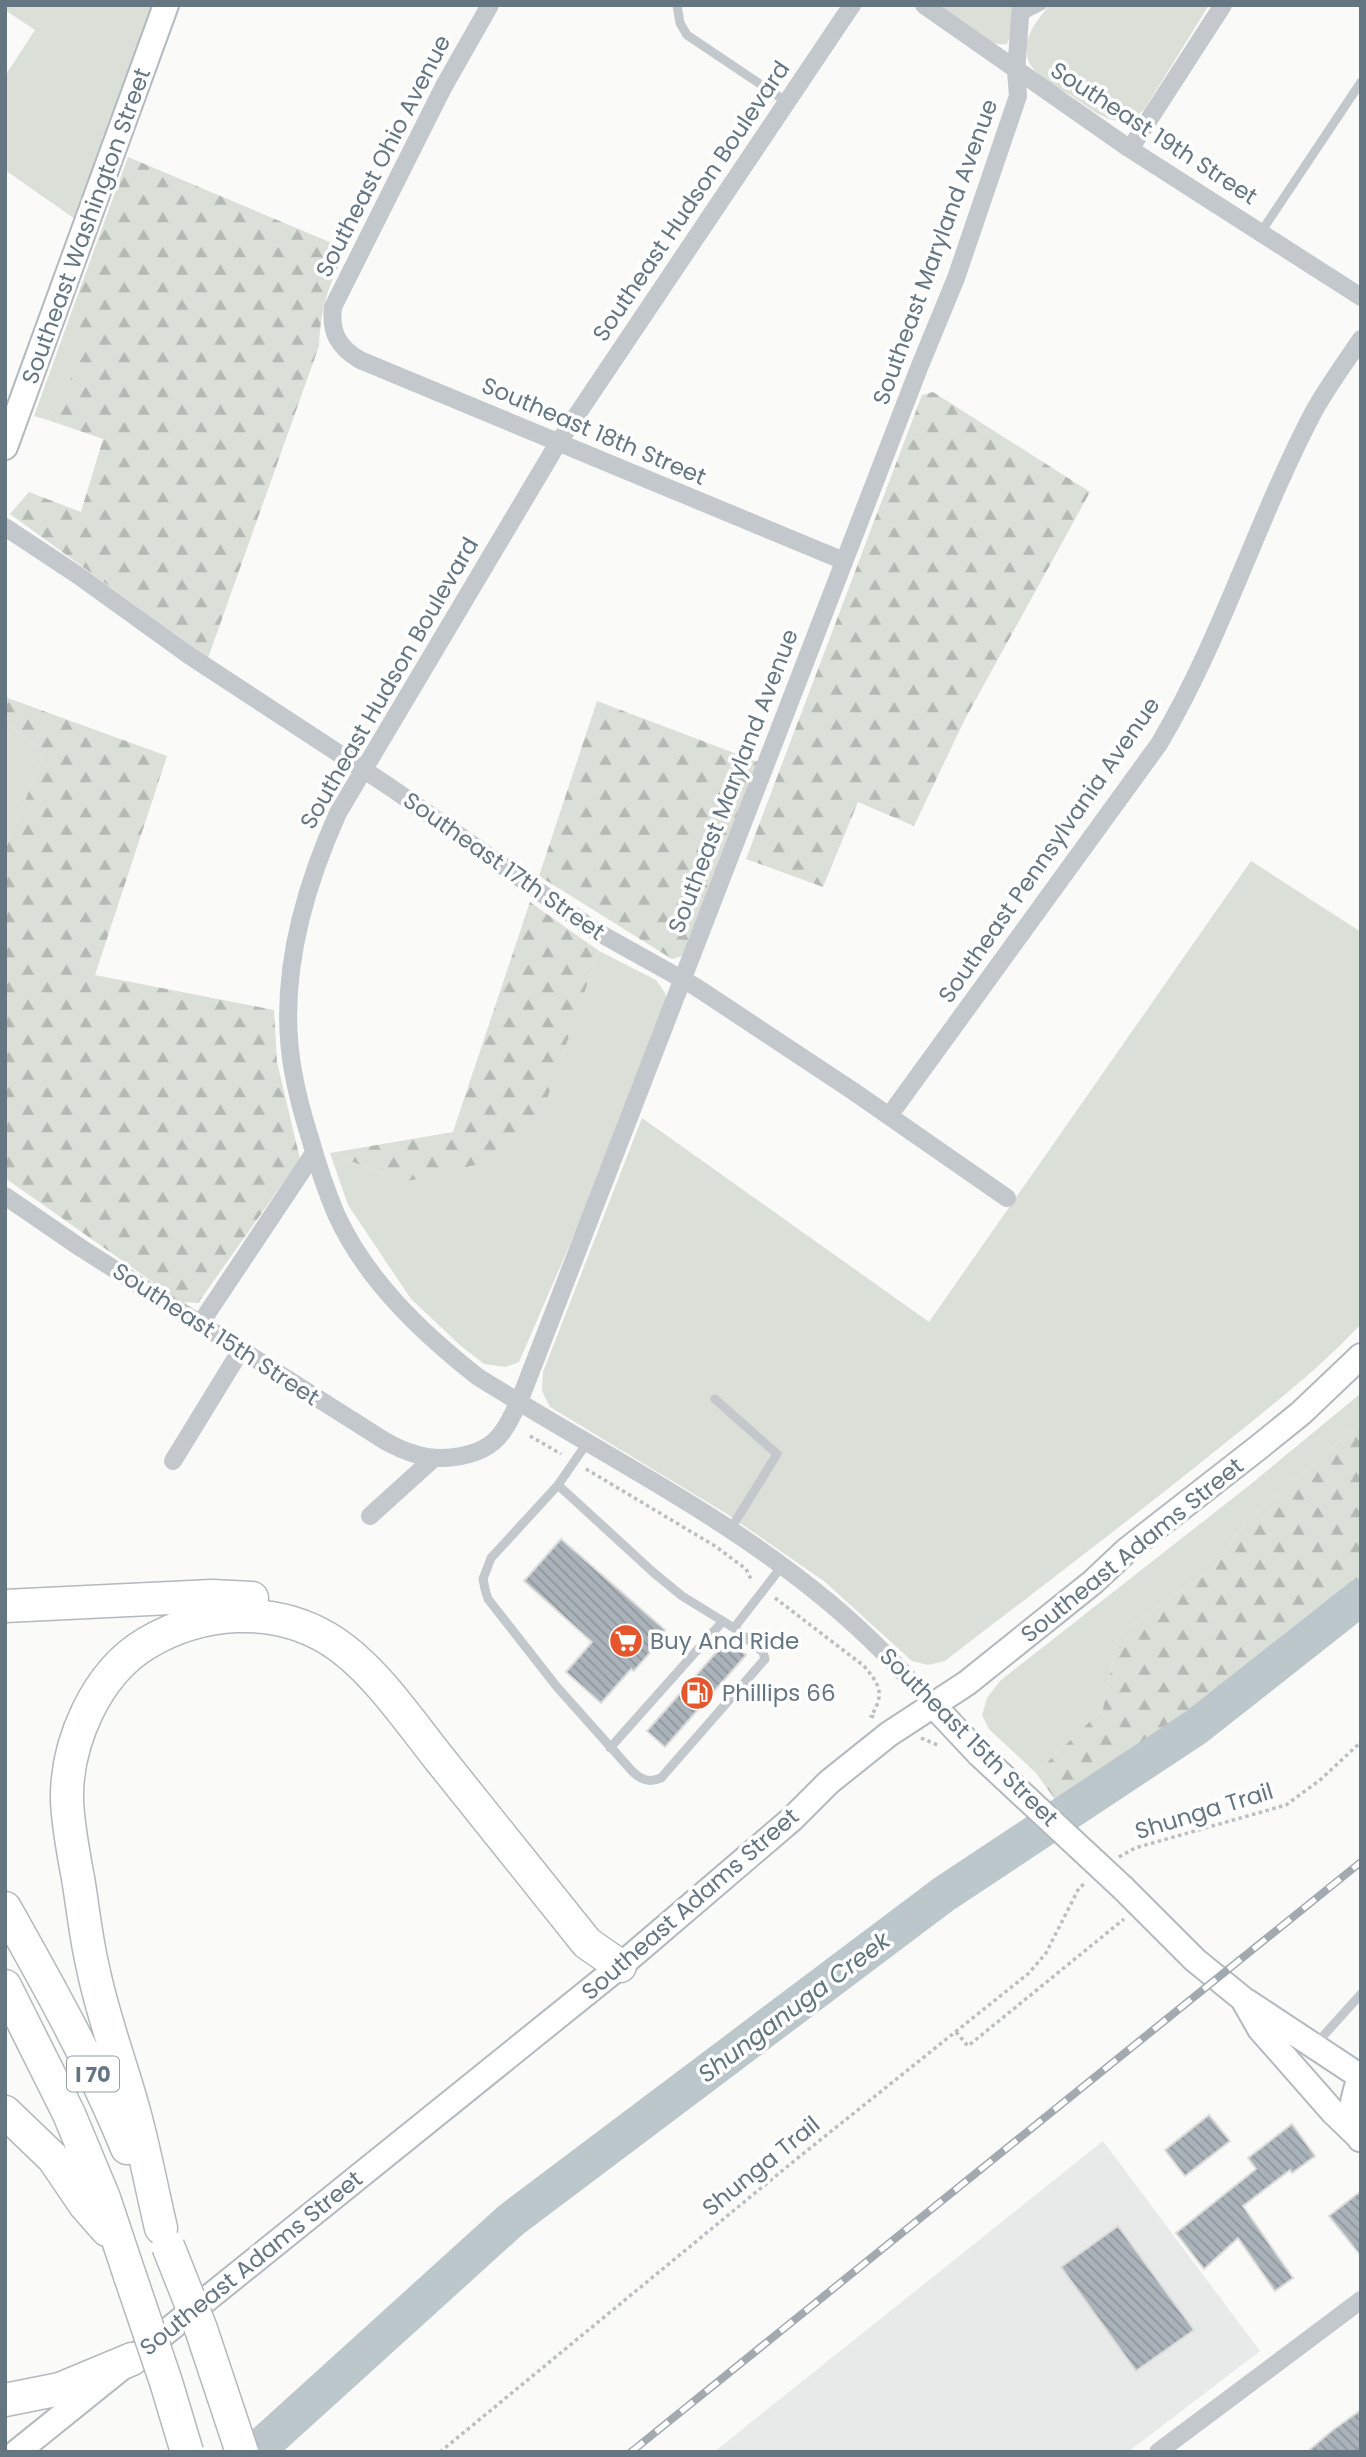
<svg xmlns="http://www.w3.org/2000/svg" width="1366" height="2457" font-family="Poppins,sans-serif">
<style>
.built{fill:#e8e9e9}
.grass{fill:#dadfd7}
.forest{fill:url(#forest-firs)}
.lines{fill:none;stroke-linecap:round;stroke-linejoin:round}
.river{stroke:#bbc7cb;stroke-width:37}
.building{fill:url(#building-back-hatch);stroke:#dcdcda;stroke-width:2}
.secondary-casing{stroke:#b3babf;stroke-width:28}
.highway-casing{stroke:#b4b9bd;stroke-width:35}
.path{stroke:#bbbfc2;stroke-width:3.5;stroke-dasharray:3.5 3.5;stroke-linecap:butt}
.lane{stroke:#c3c8cc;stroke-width:9}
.street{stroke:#c3c8cc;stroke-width:18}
.secondary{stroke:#fff;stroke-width:24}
.highway{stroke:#fff;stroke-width:32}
.rail-casing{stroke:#a2aab0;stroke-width:8}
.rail{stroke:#fff;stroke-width:5;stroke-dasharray:16;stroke-linecap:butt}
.secondary-bridge-casing{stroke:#b3babf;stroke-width:28;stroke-linecap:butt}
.highway-bridge-casing{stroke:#b4b9bd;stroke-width:35;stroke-linecap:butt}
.secondary-bridge{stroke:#fff;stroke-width:24}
.highway-bridge{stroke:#fff;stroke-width:32}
.labels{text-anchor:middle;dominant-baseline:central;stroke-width:7;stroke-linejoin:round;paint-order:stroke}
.shield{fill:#fff;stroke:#939fa8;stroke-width:2}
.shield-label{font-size:21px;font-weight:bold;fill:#657683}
.street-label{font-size:23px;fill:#657683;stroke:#fff}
.poi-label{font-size:23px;fill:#657683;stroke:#fff;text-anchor:start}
.water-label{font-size:24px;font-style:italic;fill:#60757c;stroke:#fff}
</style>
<defs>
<pattern id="forest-firs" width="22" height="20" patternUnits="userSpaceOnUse" patternTransform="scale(1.75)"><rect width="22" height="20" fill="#dadfd7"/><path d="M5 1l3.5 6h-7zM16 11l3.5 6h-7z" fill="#b4b9b4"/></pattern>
<pattern id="building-back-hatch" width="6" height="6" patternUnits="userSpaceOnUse" patternTransform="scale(1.75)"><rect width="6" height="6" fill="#aab3b9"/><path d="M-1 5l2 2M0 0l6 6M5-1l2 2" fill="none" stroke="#8e969c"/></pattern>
</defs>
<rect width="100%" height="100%" fill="#fafaf8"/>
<!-- built -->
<path class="built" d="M1103,2141L1260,2351L1128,2452H714Z"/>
<!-- grass -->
<path class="grass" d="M5,5H154L75,219L5,170V76L35,30L5,10Z
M940,5H1013L1011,34L1007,44C984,48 958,19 940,5Z
M1050,5H1209L1144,110C1136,116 1131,122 1120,121C1102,120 1087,106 1072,96C1061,89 1045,82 1036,72C1014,49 1034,23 1050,5Z
M73,308L80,364L48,420L34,416Z
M5,723L45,751L5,851Z
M1251,861L1361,932V1324C1315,1373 1261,1414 1209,1456C1122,1526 1033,1593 945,1661L928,1665L912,1661L824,1581L727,1514L550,1407L542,1391L543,1372L642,1118L929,1322Z
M599,951L656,980L665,993L670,1013L519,1362L506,1367L484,1364L461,1346L411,1299L348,1205L330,1153L404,1182L536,1129Z
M1361,1393V1423L1244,1523L1213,1569L1118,1634L1103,1709L1036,1773L989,1729L982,1715L987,1698L1001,1680L1251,1484Z"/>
<!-- forest -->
<path class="forest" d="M128,157L346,249C329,286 321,304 319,346L208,658L10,514L29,492L81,512L103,439L48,420L79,364L73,308Z
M933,392L1090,492L965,719L914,826L858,802L823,887L746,859L922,395Z
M5,697L167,756L95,975L274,1010L277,1062L300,1159L198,1303L181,1302L5,1178V851L45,751L5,723Z
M597,701L758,762L682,956L672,959L539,876Z
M530,902L599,951L536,1130L483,1163L404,1182L330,1153L453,1132Z
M1361,1423V1580L1143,1744L1057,1802L1036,1773L1103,1709L1118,1634L1213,1569L1244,1523Z"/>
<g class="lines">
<!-- river -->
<path class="river" d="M255,2452L511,2220L944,1894L1196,1727L1361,1597"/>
</g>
<!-- building -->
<path class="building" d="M561,1539L665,1630L650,1647L653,1649L634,1671L631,1669L601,1703L566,1672L592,1642L524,1581Z
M728,1639L746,1655L665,1747L647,1731Z
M1209,2115L1230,2141L1185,2176L1165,2150Z
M1292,2124L1315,2156L1292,2173L1290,2170L1243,2206L1293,2278L1275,2291L1238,2238L1204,2269L1176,2233L1256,2169L1248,2158Z
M1361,2191V2256L1329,2216Z
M1118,2226L1194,2330L1136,2371L1061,2267Z
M1361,2410V2452H1307L1333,2430Z"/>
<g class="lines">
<!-- secondary casing -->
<g class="secondary-casing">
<path id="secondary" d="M5,447L166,5
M933,1705L979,1754
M1123,1888L1195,1960L1243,1999L1260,2029L1333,2112L1361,2139
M1246,2001L1361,2077
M1360,2077C1352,2102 1347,2115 1360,2139
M17,2452L620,1966L792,1819L829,1782L889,1734L967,1683L1093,1582L1127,1550L1259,1447L1301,1413L1361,1356"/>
</g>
<!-- highway casing -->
<g class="highway-casing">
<path id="highway" d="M5,1606L212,1596L252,1598
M5,1908C49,1986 93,2065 127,2148
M5,1986L69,2114L104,2198L130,2276
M5,2112L53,2158L85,2205L107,2230
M161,2228C152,2190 145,2152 135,2115C122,2066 103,2018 93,1968C86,1939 83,1908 78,1878C73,1852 68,1826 67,1800C66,1743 96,1673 147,1643C201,1611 271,1605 327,1638C371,1664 407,1718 438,1757C488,1819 537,1881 587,1943L620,1966
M5,2400L60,2389L132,2359"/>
</g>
<!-- path -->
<path class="path" d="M530,1436L561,1454
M586,1469L715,1546L746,1569L752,1581
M775,1598L864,1666C880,1685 885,1694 871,1716L876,1718
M921,1738L940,1746
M1119,1857L1135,1848L1286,1805L1320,1780L1361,1742
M956,2032L968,2046L1124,1919
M440,2452L794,2161L1029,1973L1046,1953L1079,1888L1085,1883"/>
<!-- lane -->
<path class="lane" d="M677,5L680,23L687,35L787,102
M1020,17L1043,5
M1261,232L1361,82
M715,1399L777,1454L730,1530
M558,1485L587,1443
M734,1628L763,1652L765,1659L661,1778C649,1783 641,1780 632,1771L557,1687L488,1599L485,1589L483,1579L491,1558L558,1485L654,1573L682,1596L734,1628L782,1566
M610,1748L723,1621
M1315,2045L1361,1994"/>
<!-- street -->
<path class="street" d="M490,5L444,86L333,307C330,332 338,347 360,360L844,561
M852,5L558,443L338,813C302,893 277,983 293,1071C297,1094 303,1116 310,1138C317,1163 326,1190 336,1214C366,1280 422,1333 478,1377C596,1451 724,1514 831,1604C868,1635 901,1669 933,1705
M924,5L1130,149L1361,297
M1130,149L1223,5
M5,527L79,576L190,656L390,787L594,930L696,987L853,1091L1007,1198
M889,1116L1159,744C1222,638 1257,519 1314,411C1328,386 1345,363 1361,339
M5,1196L81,1248L385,1441C394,1446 404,1451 415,1454C441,1462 482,1458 500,1435C508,1426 513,1413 519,1402L919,368L956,278L1018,96L1016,71L1021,5
M200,1324L314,1153
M173,1461L241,1350
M370,1516L434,1458
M1158,2452L1361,2300"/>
<!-- secondary -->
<use href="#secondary" class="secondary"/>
<!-- highway -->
<use href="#highway" class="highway"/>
<!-- rail casing -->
<g class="rail-casing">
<path id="rail" d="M631,2452L1361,1862"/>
</g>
<!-- rail -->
<use href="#rail" class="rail"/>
<!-- secondary-bridge casing -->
<g class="secondary-bridge-casing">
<path id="secondary-bridge" d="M979,1754L1123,1888"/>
</g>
<!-- highway-bridge casing -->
<g class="highway-bridge-casing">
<path id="highway-bridge" d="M168,2246L201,2329L242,2452
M130,2276L166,2382L187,2452"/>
</g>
<!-- secondary-bridge -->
<use href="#secondary-bridge" class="secondary-bridge"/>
<!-- highway-bridge -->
<use href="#highway-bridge" class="highway-bridge"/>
</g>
<!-- icons -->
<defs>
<g id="supermarket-disc" transform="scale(1.75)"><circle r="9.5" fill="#e4572e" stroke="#fff"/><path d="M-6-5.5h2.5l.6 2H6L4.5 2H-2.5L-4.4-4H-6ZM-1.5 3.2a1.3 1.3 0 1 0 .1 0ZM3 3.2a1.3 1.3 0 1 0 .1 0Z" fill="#fff"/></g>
<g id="fuel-disc" transform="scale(1.75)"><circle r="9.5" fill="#e4572e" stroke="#fff"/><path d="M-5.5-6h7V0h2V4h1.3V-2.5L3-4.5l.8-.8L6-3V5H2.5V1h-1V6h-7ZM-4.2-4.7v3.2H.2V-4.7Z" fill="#fff"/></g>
</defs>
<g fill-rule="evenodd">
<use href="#supermarket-disc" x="626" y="1641"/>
<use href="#fuel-disc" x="697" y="1693"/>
</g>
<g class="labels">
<!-- shield labels -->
<rect class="shield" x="67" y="2056.5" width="52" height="35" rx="5"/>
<g class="shield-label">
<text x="93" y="2074">I 70</text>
</g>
<!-- street labels -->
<g class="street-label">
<text transform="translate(1154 133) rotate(33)">Southeast 19th Street</text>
<text transform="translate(383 156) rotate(-63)">Southeast Ohio Avenue</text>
<text transform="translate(691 201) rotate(-56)">Southeast Hudson Boulevard</text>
<text transform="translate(86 226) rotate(-70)">Southeast Washington Street</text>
<text transform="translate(935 252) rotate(-70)">Southeast Maryland Avenue</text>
<text transform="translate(594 431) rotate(23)">Southeast 18th Street</text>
<text transform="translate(389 683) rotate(-60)">Southeast Hudson Boulevard</text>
<text transform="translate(733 781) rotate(-69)">Southeast Maryland Avenue</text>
<text transform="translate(1049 850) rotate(-55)">Southeast Pennsylvania Avenue</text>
<text transform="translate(504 866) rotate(35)">Southeast 17th Street</text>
<text transform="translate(216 1334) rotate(33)">Southeast 15th Street</text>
<text transform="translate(1132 1550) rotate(-39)">Southeast Adams Street</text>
<text transform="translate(969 1737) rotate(45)">Southeast 15th Street</text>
<text transform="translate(1204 1811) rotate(-17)">Shunga Trail</text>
<text transform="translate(690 1904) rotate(-41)">Southeast Adams Street</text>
<text transform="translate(761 2166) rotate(-39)">Shunga Trail</text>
<text transform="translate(251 2263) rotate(-39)">Southeast Adams Street</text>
</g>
<!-- poi labels -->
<g class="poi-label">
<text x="650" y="1641">Buy And Ride</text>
<text x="722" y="1693">Phillips 66</text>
</g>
<!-- water labels -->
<g class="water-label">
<text transform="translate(794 2007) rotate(-37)">Shunganuga Creek</text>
</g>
</g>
<!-- border -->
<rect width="1366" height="2457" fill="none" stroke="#657683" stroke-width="14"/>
</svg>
